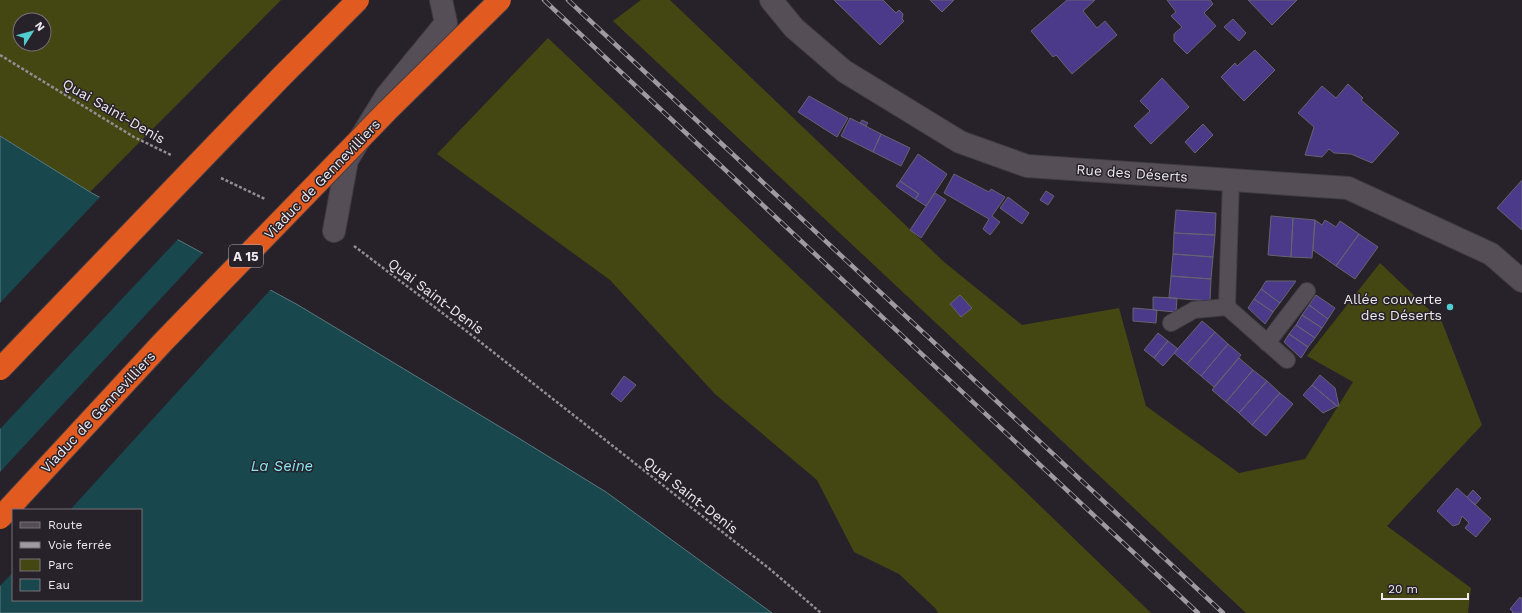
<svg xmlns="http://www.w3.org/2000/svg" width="1522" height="613" font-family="'Work Sans',sans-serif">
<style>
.green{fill:#454713;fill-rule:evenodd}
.water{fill:#18484e;stroke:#58797e;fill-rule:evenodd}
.pier{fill:#272129}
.building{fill:#4b398a;stroke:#65646f}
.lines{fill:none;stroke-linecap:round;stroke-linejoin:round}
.lane-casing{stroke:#413c43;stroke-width:18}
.street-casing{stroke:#413c43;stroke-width:24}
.path{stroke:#938e94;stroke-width:2.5;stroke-dasharray:3 2;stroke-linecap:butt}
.lane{stroke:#554e57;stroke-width:16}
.street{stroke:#554e57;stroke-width:22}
.rail-casing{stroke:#9f9aa0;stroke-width:4.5}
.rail{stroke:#272129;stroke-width:3;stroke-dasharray:9;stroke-linecap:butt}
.highway-bridge-casing{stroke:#413c43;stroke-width:24;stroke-linecap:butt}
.highway-bridge{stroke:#e15b20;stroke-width:22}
.poi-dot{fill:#52cdcf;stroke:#272129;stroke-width:1.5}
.labels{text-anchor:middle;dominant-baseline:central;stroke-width:3;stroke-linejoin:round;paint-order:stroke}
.shield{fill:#272129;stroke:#b2aeb4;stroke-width:1}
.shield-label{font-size:13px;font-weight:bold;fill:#eeeaef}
.street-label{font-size:14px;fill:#eeeaef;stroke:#272129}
.poi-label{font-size:14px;fill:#eeeaef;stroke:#272129;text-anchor:end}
.water-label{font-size:15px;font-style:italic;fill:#86e9f7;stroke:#272129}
</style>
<rect width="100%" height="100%" fill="#272129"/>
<!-- green -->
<path class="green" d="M0,0H281L90,192L0,136ZM20,20H44V44H20Z
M641,0H670L944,262L1022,325L1119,308L1146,406L1239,473L1305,459L1353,382L1307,356L1380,263L1442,322L1482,425L1387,526L1471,588L1468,613H1246L613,21Z
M548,38L1030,496L1151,613H938L936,609L899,574L854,552L817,480L715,394L610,280L437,154Z"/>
<!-- water -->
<path class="water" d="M0,136L90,192L298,305L520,439L606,492L772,613H0ZM13,510H141V600H13Z"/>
<!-- pier -->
<path class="pier" d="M101,196L179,238L0,429V303Z
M204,252L272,288L70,510H13V572L0,586V472Z"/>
<!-- building -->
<path class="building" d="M834,0H883L896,13L899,10L903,14L902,19L904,21L880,45Z
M930,0H954L942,12Z
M1067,0H1095L1083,11L1097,28L1105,21L1117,35L1072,74L1056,55L1053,57L1031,31Z
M1167,0H1210L1213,4L1204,13L1216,26L1187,54L1174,41V34L1182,27L1171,16L1176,12Z
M1248,0H1297L1272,25Z
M1233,19L1246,33L1239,41L1224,27Z
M1255,50L1275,70L1244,101L1221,77L1235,63L1237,66Z
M1162,78L1189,107L1151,144L1134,126L1150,111L1140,101Z
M1348,84L1363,98L1361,100L1399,133L1372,163L1351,154L1334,153L1329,149L1322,157L1305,155L1314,127L1298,113L1322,86L1336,98Z
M809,96L848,118L837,137L798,112Z
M850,118L881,134L873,152L841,136Z
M862,120L868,123L866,126L860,123Z
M1203,124L1213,135L1195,153L1185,142Z
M881,134L910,148L901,166L873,152Z
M918,154L947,174L926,206L915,199L919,194L900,181Z
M954,174L989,192L991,189L1005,197L992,216L1000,222L990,235L983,229L989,219L944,193Z
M1522,180V230L1497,208Z
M900,181L919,194L915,199L896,186Z
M1046,191L1054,196L1048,205L1040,200Z
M935,193L946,200L921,238L910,230Z
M1008,197L1029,213L1022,224L1000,208Z
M1176,210L1216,213L1215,235L1174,233Z
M1271,216L1293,218L1291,257L1268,255Z
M1293,218L1315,220L1312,258L1291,257Z
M1315,220L1322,225L1325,220L1336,227L1340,221L1359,234L1336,266L1313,250Z
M1174,233L1215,235L1213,257L1173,254Z
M1359,234L1378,247L1355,279L1336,266Z
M1173,254L1213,257L1211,279L1171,276Z
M1171,276L1211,279L1210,301L1169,298Z
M1266,281H1296L1280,303L1261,289Z
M1261,289L1280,303L1273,312L1254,299Z
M960,295L972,308L961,317L950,304Z
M1316,295L1335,308L1328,319L1309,305Z
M1153,297L1177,298L1176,312L1153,310Z
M1254,299L1273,312L1265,324L1248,308Z
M1309,305L1328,319L1322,328L1302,315Z
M1133,308L1157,310L1156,323L1133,321Z
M1302,315L1322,328L1315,338L1296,325Z
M1202,321L1215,332L1187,364L1174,353Z
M1296,325L1315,338L1308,347L1289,334Z
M1215,332L1228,344L1201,376L1187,364Z
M1158,333L1168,341L1154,358L1144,350Z
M1289,334L1308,347L1301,358L1284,342Z
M1168,341L1178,349L1163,366L1154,358Z
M1228,344L1241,355L1214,387L1201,376Z
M1239,358L1253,370L1226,402L1212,390Z
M1253,370L1267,381L1239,413L1226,402Z
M1320,375L1335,388L1339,406H1337L1312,385Z
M624,376L636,385L621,402L611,394Z
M1267,381L1280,393L1252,425L1239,413Z
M1312,385L1337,406L1323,413L1303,395Z
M1280,393L1293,404L1266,436L1252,425Z
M1457,488L1491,519L1476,537L1465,528L1469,523L1462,516L1459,524L1453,526L1437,511Z
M1473,490L1481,498L1475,505L1467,497Z
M1520,597L1522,599V613H1512L1513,612L1510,609Z"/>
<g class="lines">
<!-- lane casing -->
<g class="lane-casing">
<path id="lane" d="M1231,180L1227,307L1287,360
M1171,323L1194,310L1227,307
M1267,343L1307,291"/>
</g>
<!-- street casing -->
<g class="street-casing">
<path id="street" d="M771,0L794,28L844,71L960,142L1027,166L1348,188L1491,254L1522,281
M334,231L347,160L387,95L446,23L441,0"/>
</g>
<!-- path -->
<path class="path" d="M0,55L134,137L171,155
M221,178L265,199
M354,246L465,330L771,570L821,613"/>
<!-- lane -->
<use href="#lane" class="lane"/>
<!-- street -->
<use href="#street" class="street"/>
<!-- rail casing -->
<g class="rail-casing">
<path id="rail" d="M544,0L1198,613
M568,0L1223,613"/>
</g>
<!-- rail -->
<use href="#rail" class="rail"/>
<!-- highway-bridge casing -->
<g class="highway-bridge-casing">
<path id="highway-bridge" d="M0,369L281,77L358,0
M0,518L163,342L387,111L500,0"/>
</g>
<!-- highway-bridge -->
<use href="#highway-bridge" class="highway-bridge"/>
</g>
<!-- markers -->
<circle class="poi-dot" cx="1450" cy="307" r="4"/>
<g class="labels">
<!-- shield labels -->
<rect class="shield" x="229" y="245" width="34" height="22" rx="3"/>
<g class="shield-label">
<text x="246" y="256">A 15</text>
</g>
<!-- street labels -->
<g class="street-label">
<text transform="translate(114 111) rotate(30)">Quai Saint-Denis</text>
<text transform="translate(1132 173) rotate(4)">Rue des Déserts</text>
<text transform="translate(322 179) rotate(-46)">Viaduc de Gennevilliers</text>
<text transform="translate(436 296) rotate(37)">Quai Saint-Denis</text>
<text transform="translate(98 412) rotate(-47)">Viaduc de Gennevilliers</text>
<text transform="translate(691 495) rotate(38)">Quai Saint-Denis</text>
</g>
<!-- poi labels -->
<g class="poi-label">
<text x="1442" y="299">Allée couverte<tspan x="1442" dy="16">des Déserts</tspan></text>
</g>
<!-- water labels -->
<g class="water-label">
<text x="282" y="466">La Seine</text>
</g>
</g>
<!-- legend -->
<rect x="12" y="509" width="130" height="92" fill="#272129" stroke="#777178"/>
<rect x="20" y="522" width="20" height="6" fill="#554e57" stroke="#777178"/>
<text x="48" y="529" font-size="12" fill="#eeeaef">Route</text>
<rect x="20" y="542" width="20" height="6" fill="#9f9aa0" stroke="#777178"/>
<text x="48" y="549" font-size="12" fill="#eeeaef">Voie ferrée</text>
<rect x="20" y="559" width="20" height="12" fill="#454713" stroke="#777178"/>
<text x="48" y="569" font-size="12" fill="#eeeaef">Parc</text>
<rect x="20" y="579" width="20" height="12" fill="#18484e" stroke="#777178"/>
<text x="48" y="589" font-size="12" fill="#eeeaef">Eau</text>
<!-- north arrow -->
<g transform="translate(32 32) rotate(54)"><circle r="19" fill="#272129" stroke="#777178"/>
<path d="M0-3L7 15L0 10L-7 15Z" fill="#52cdcf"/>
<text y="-6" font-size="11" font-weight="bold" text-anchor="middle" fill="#eeeaef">N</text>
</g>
<!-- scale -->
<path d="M1382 593v6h86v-6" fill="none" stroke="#eeeaef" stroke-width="2"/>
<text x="1388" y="593" font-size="12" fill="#eeeaef" stroke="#272129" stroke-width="3" paint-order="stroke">20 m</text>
</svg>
